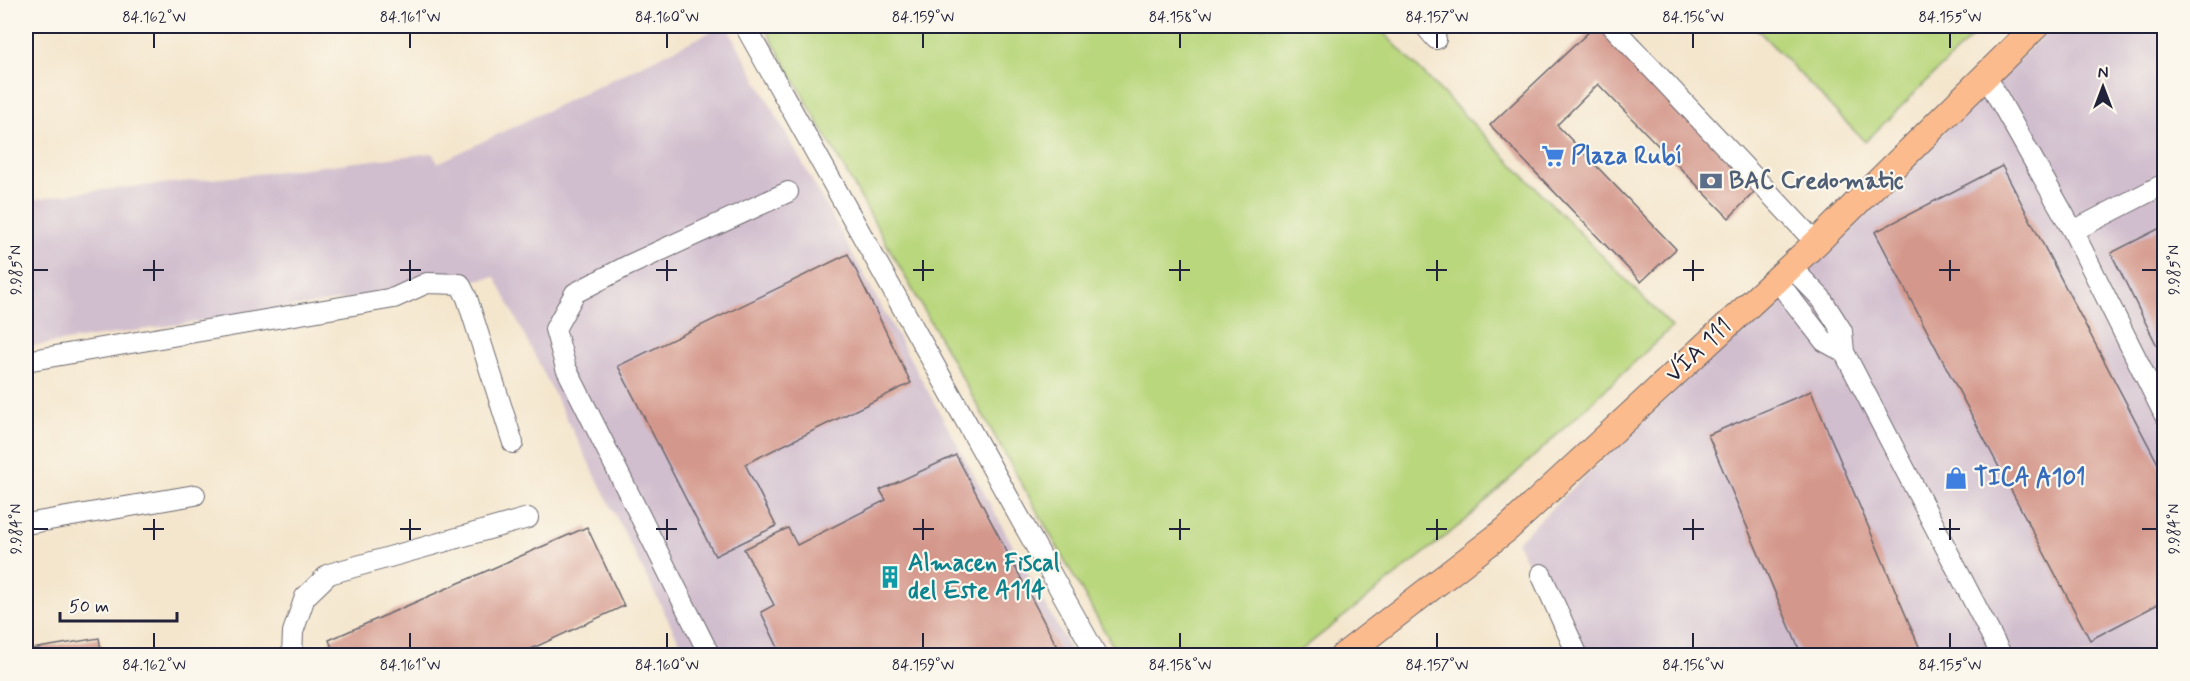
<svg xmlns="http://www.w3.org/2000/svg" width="2190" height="681" font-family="Mynerve,sans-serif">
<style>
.industrial{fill:#d0bdcd}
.green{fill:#b9d77d;stroke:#6e7c5c;stroke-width:1.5}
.building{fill:#d4978b}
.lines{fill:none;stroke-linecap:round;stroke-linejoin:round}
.minor-casing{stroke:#6c676e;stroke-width:22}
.major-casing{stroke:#6c676e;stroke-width:28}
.minor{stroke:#fff;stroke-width:20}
.major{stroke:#fbbb8d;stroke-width:26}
.ticks{fill:none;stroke:#22223b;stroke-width:2}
.labels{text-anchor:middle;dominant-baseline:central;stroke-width:4.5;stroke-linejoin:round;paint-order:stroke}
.shop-label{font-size:24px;font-weight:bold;fill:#366cbe;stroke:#fbf7ec;text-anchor:start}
.service-label{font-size:24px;font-weight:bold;fill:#4e5e75;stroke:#fbf7ec;text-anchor:start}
.street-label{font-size:24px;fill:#22223b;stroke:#fbf7ec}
.culture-label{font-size:24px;font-weight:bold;fill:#0d838f;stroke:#fbf7ec;text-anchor:start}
.neatline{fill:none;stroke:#22223b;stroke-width:2}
.ticks-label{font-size:15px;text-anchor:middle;fill:#22223b}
</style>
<rect width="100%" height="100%" fill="#fbf7ec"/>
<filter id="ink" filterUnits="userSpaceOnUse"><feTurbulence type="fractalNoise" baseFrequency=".0167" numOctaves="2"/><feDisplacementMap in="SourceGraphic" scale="12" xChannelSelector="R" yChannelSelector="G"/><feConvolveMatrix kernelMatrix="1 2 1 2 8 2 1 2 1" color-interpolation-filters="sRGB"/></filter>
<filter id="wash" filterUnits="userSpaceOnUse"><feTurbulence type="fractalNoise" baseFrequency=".008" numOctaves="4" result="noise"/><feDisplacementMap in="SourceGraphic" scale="24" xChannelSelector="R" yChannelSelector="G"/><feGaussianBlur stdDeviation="1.35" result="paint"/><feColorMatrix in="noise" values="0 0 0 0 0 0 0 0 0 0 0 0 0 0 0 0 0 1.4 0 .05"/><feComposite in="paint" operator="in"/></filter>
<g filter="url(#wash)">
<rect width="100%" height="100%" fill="#f4e6cd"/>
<!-- industrial -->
<path class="industrial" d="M723,26H727L1073,655H686L495,277L26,347V201L73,193L231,177L432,153L438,163Z
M2053,26H2164V655H1571L1517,542Z"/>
<!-- green -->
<path class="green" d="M764,26H1377L1672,327L1465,521L1295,655H1118Z
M1754,26H1983L1865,142Z"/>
<g id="blocks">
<!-- building -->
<path class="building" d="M1595,26H1603L1760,186L1729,218L1598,84L1557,125L1676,249L1641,282L1490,125Z
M2002,166L2164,475V601L2090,640L1875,232Z
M2164,226V360L2111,253Z
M848,254L911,383L745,464L776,526L715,556L618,366Z
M1811,391L1923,656H1802L1708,435Z
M956,455L1062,656H782L761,612L774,605L744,549L788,528L797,545L886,500L880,490Z
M587,527L624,606L516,656H335L329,640Z
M99,638L102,656H26V650Z"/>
</g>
</g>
<g filter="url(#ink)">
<use href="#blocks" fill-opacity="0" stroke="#6c676e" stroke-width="1.5"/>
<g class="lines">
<!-- minor casing -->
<g class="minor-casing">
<path id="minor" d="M745,26L1097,656
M1425,26L1436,39
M1612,26L1816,243
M1985,74L2073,231L2164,414
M2073,231L2164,184
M1790,266L1821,298L1842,331L1844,352
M1776,279L1824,341L1844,352L2002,656
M26,361L394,298L427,283L460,284L467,298L513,443
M26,524L195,495
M1541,574L1578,656
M292,656L293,632L305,597L329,574L528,518
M710,656L566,368L555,329L575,293L627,266L788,192"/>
</g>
<!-- major casing -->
<g class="major-casing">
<path id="major" d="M1343,656L1507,529L1816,243L2036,26"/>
</g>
<!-- minor -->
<use href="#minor" class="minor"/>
<!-- major -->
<use href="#major" class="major"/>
</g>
</g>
<!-- ticks -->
<path class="ticks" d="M154,33V48M410,33V48M667,33V48M923,33V48M1180,33V48M1437,33V48M1693,33V48M1950,33V48M154,260V281M410,260V281M667,260V281M923,260V281M1180,260V281M1437,260V281M1693,260V281M1950,260V281M33,270H48M143,270H164M400,270H421M656,270H677M913,270H934M1169,270H1190M1426,270H1447M1683,270H1704M1939,270H1960M2142,270H2157M154,519V540M410,519V540M667,519V540M923,519V540M1180,519V540M1437,519V540M1693,519V540M1950,519V540M33,529H48M143,529H164M400,529H421M656,529H677M913,529H934M1169,529H1190M1426,529H1447M1683,529H1704M1939,529H1960M2142,529H2157M154,633V648M410,633V648M667,633V648M923,633V648M1180,633V648M1437,633V648M1693,633V648M1950,633V648"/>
<!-- icons -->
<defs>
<g id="supermarket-bare" transform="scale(1.8)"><path d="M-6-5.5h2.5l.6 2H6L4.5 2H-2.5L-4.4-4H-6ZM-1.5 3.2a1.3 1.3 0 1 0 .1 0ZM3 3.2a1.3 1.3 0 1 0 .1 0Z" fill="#3f7fe0" stroke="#fbf7ec" stroke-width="2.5" paint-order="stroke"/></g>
<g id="bank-bare" transform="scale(1.8)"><path d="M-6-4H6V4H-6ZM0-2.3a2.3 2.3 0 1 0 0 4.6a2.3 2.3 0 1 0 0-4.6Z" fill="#5c6f8a" stroke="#fbf7ec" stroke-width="2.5" paint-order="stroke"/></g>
<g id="shop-bare" transform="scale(1.8)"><path d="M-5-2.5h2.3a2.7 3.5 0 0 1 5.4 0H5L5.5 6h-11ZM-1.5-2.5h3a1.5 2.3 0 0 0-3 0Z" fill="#3f7fe0" stroke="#fbf7ec" stroke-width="2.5" paint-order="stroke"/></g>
<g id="building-bare" transform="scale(1.8)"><path d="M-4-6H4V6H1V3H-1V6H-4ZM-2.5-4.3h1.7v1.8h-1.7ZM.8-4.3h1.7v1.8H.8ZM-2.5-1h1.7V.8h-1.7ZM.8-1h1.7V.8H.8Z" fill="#0f9aa8" stroke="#fbf7ec" stroke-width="2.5" paint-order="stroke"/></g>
</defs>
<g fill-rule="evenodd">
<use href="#supermarket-bare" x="1553" y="156"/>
<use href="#bank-bare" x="1711" y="181"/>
<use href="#shop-bare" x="1956" y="478"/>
<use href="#building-bare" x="890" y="577"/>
</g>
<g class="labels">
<!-- shop labels -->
<g class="shop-label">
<text x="1571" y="156">Plaza Rubí</text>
<text x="1974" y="478">TICA A101</text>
</g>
<!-- service labels -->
<g class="service-label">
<text x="1729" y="181">BAC Credomatic</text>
</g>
<!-- street labels -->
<g class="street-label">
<text transform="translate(1699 351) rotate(-43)">VÍA 111</text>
</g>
<!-- culture labels -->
<g class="culture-label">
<text x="908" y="563">Almacen Fiscal<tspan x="908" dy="28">del Este A114</tspan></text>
</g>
</g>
<!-- margin -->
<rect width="2190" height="681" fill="none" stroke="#fbf7ec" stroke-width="66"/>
<!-- north arrow -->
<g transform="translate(2103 87)" stroke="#fbf7ec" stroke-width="4.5" paint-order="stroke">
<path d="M0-4.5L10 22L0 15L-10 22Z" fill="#22223b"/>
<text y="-9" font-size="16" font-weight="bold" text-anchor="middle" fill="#22223b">N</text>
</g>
<!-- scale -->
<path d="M60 612v9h117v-9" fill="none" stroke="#22223b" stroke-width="3"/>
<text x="69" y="612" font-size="18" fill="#22223b" stroke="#fbf7ec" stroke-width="4.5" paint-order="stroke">50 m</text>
<rect x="33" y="33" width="2124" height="615" class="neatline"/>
<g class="ticks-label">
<text x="154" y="22">84.162°W</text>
<text x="410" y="22">84.161°W</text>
<text x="667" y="22">84.160°W</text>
<text x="923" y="22">84.159°W</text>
<text x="1180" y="22">84.158°W</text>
<text x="1437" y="22">84.157°W</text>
<text x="1693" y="22">84.156°W</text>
<text x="1950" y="22">84.155°W</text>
<text transform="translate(16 270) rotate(-90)" y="5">9.985°N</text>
<text transform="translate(2174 270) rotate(-90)" y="5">9.985°N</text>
<text transform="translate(16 529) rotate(-90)" y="5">9.984°N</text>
<text transform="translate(2174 529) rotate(-90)" y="5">9.984°N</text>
<text x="154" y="670">84.162°W</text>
<text x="410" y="670">84.161°W</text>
<text x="667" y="670">84.160°W</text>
<text x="923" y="670">84.159°W</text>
<text x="1180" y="670">84.158°W</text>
<text x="1437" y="670">84.157°W</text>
<text x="1693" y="670">84.156°W</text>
<text x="1950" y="670">84.155°W</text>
</g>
</svg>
